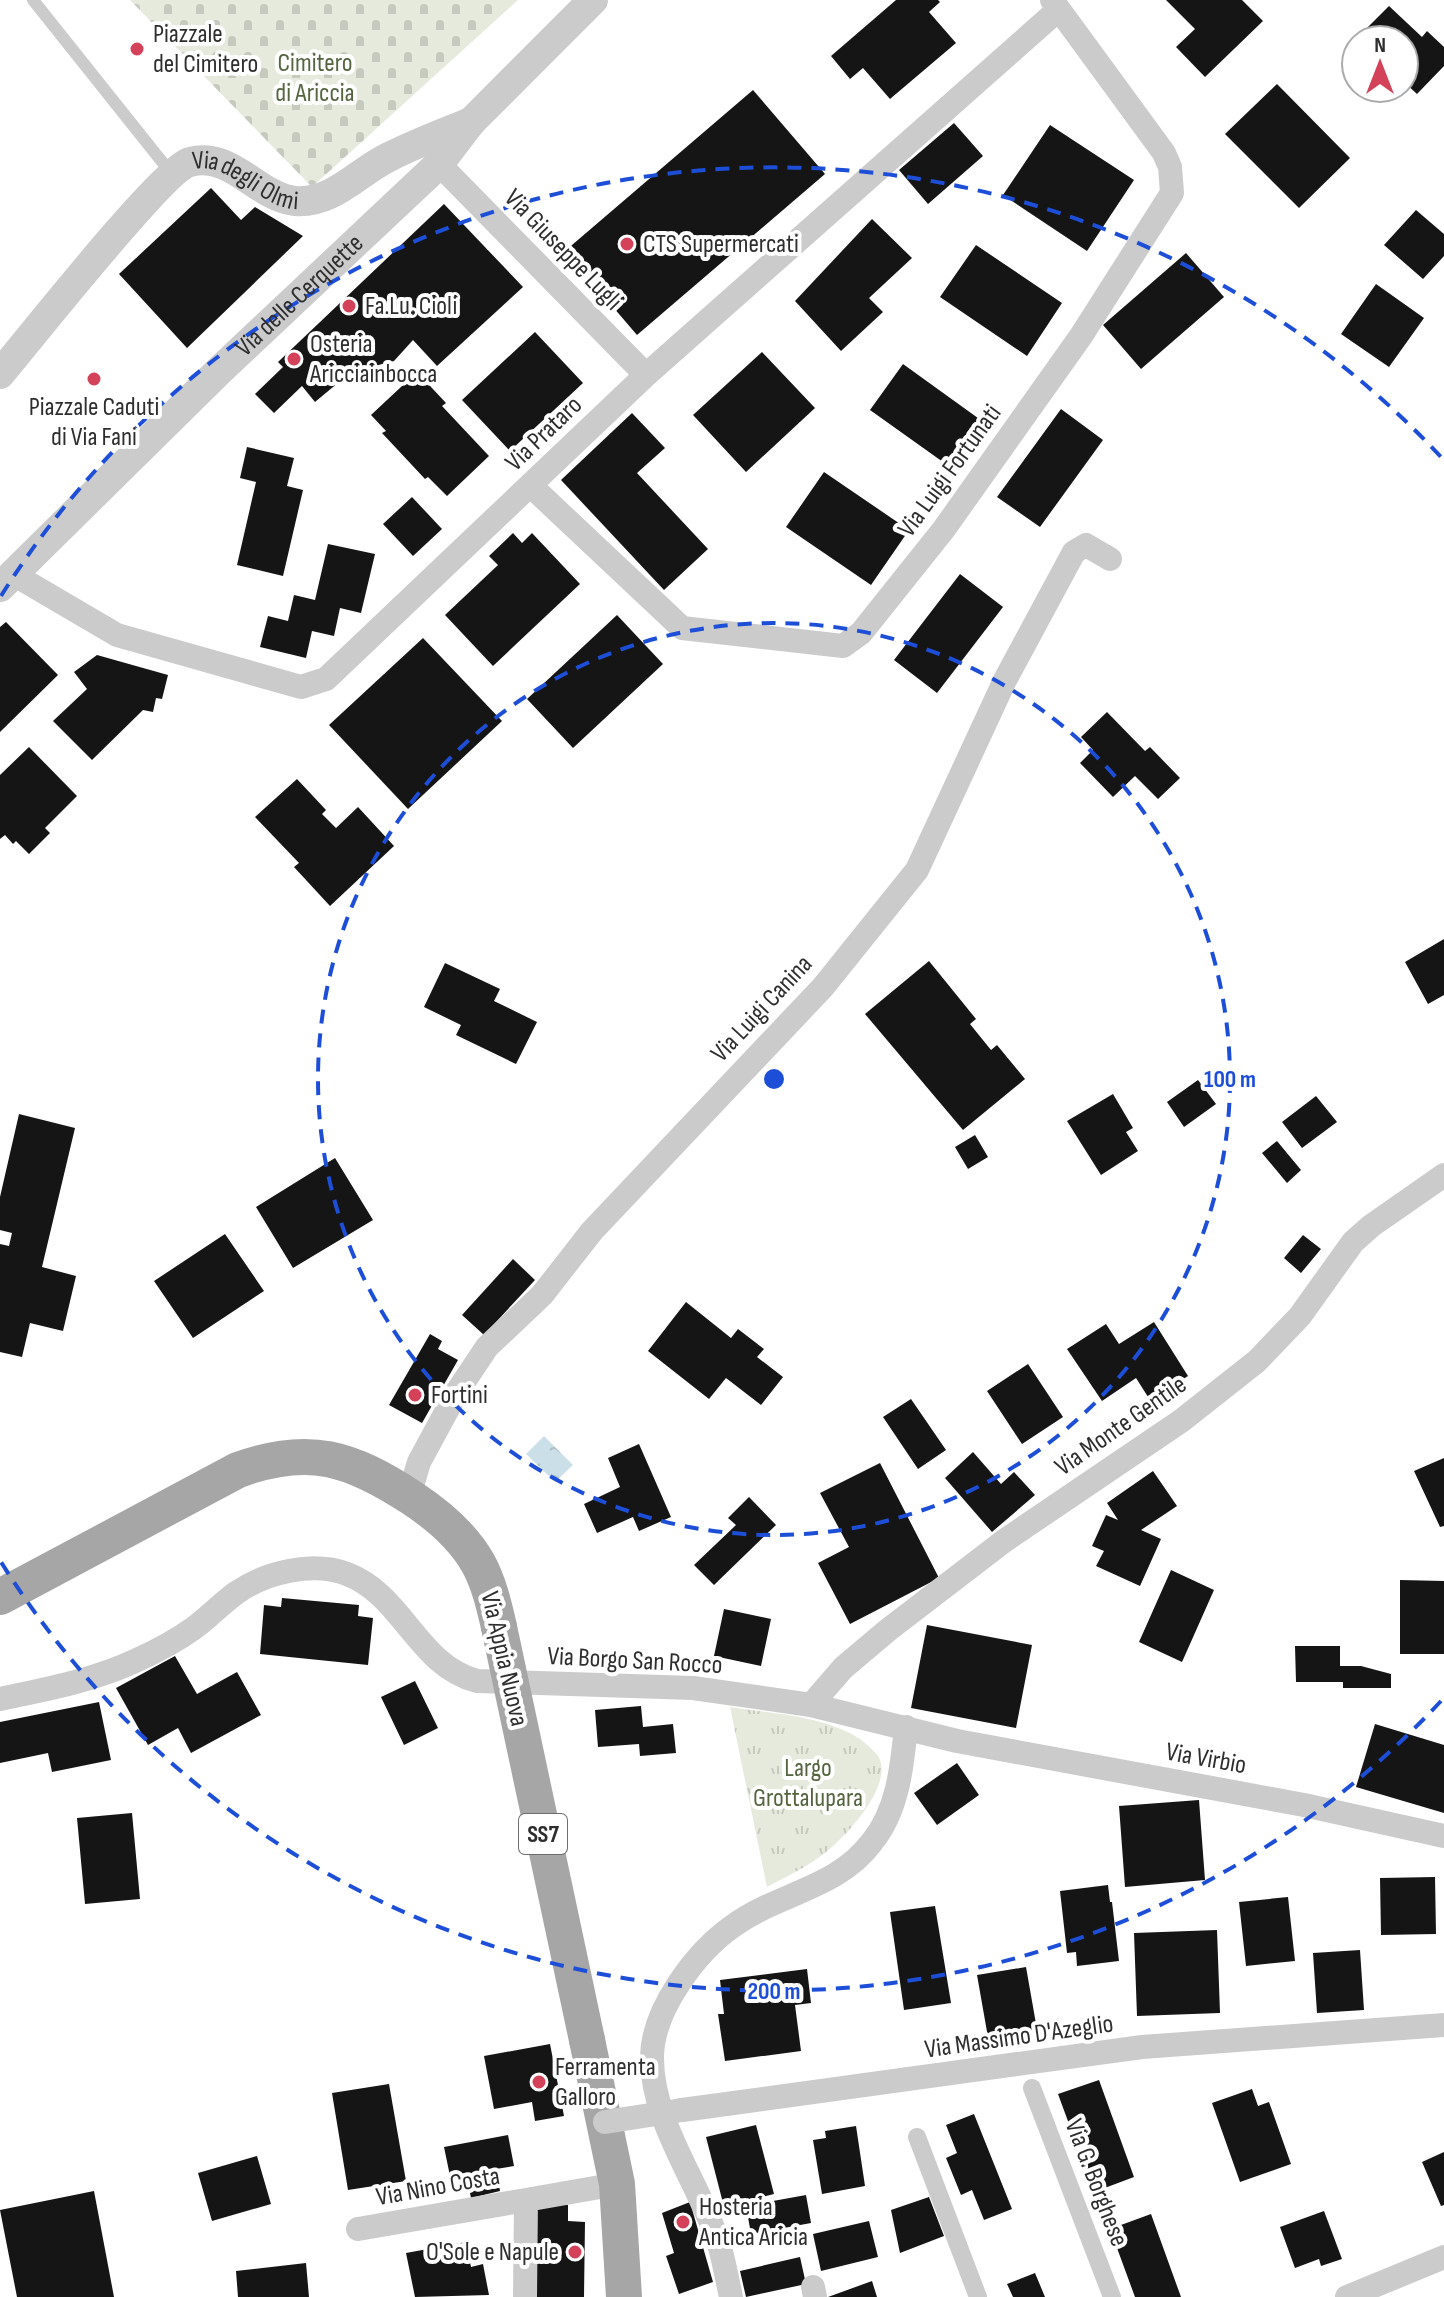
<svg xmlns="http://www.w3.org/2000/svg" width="1444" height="2297" font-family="'Sofia Sans Condensed',sans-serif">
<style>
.cemetery{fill:url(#cemetery-stones)}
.park{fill:url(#park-tufts)}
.water{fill:url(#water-ripples)}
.building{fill:#151515}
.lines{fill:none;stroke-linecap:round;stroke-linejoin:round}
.service{stroke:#cbcbcb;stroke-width:12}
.pedestrian{stroke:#cbcbcb;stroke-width:18}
.minor{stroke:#cbcbcb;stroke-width:24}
.tertiary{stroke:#cbcbcb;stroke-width:30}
.primary{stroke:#a6a6a6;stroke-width:36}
.minor-bridge{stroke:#cbcbcb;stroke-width:24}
.primary-bridge{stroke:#a6a6a6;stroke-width:36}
.ring{fill:none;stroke:#1d4ed8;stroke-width:4;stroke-dasharray:14 10}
.poi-dot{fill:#d34259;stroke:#fff;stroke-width:3}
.labels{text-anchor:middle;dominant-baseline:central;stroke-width:8;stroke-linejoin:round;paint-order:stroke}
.shield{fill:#fff;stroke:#6d6d6d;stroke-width:2}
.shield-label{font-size:24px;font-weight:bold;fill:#2e2e2e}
.poi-label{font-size:26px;fill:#2e2e2e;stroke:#fff;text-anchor:start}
.park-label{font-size:26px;fill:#556540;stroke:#fff}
.street-label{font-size:26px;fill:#2e2e2e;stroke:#fff}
.centre{fill:#1d4ed8;stroke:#fff;stroke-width:4}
.ring-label{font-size:24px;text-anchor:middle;font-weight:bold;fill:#1d4ed8;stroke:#fff;stroke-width:8;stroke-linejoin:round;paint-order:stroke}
</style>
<defs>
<pattern id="cemetery-stones" width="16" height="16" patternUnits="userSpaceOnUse" patternTransform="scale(2)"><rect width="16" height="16" fill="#e5eadd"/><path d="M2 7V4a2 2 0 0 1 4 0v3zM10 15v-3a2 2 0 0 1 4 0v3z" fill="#c5c9be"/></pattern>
<pattern id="park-tufts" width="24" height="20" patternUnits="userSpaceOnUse" patternTransform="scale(2)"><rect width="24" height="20" fill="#e5eadd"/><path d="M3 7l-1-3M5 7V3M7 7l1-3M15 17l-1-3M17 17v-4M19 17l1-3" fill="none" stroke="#c5c9be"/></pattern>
<pattern id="water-ripples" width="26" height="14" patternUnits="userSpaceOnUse" patternTransform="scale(2)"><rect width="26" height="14" fill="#cbdfe8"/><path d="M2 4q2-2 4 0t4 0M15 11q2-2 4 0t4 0" fill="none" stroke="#afc0c7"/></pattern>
</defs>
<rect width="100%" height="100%" fill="#fff"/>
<!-- cemetery -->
<path class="cemetery" d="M130,0H518L312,187Z"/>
<!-- park -->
<path class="park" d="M730,1707C772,1714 823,1715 860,1739C865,1743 875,1751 878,1756C896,1785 842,1841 821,1856C805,1868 785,1877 767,1887Z"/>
<!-- water -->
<path class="water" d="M544,1436L573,1465L555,1482L526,1454Z"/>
<!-- building -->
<path class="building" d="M896,0H938L940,2L929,12L956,43L890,99L863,68L850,79L831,56Z
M1166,0H1242L1263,21L1205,77L1176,47L1195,29Z
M1389,6L1422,37L1427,31L1444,47V66L1417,94L1404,82V40H1375L1365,30Z
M1277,84L1350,158L1299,208L1225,134Z
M753,90L825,174L637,335L565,251Z
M954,123L983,156L928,204L899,170Z
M1050,125L1134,180L1087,251L1003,195Z
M211,188L241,220L255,207L303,236L187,348L119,274Z
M444,204L523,287L437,366L413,340L394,361L351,372L315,402L302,386L274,413L255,394L283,367L278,362Z
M1416,210L1444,234V256L1423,279L1384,245Z
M872,219L912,258L869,298L883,312L841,351L795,301Z
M976,245L1062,303L1027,356L940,297Z
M1186,253L1224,297L1141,369L1103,325Z
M1376,284L1424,318L1389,367L1341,334Z
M535,332L583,383L510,451L462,400Z
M762,352L815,408L746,472L693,415Z
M903,364L989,426L957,472L870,410Z
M417,372L446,403L442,406L489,456L447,496L428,477L425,479L382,433L386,431L371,415Z
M1061,409L1103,440L1040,527L997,497Z
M632,413L665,448L637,473L708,549L664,590L561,480Z
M247,447L294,458L287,486L303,490L283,576L237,565L256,482L240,478Z
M824,472L909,530L871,585L786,527Z
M412,497L442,529L413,556L383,524Z
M513,533L522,543L532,533L580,584L493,666L445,615L498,565L489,556Z
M328,544L375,554L361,613L340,608L334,636L312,631L306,658L260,647L268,616L288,621L294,595L315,600Z
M960,574L1003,607L937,693L894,660Z
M617,615L663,664L573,748L527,699Z
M6,622L58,675L0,732V627Z
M423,638L502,721L408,809L329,725Z
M97,655L168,675L162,699L156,698L153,712L143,710L92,760L53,721L87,689L74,672Z
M1107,712L1145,751L1150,747L1180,778L1158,799L1135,776L1113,797L1080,763L1093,750L1081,737Z
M29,747L77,796L45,828L50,833L29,854L16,841L13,844L5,835L0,839V775Z
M297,779L326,810L322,814L336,828L358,807L394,846L330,906L294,867L299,863L255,817Z
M1444,939V995L1428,1004L1405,962Z
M929,961L976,1019L970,1024L991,1050L997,1045L1025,1079L963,1130L865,1014Z
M445,963L500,989L494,1001L537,1022L516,1064L456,1035L461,1025L424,1007Z
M1198,1080L1216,1104L1184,1127L1167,1102Z
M1113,1094L1133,1128L1126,1132L1138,1151L1101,1175L1067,1121Z
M1316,1096L1337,1122L1302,1148L1282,1122Z
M19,1114L75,1128L42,1267L76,1276L63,1331L30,1323L22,1357L0,1352V1244L9,1246L12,1233L0,1230V1197Z
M975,1135L988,1157L968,1169L955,1147Z
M1277,1141L1301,1170L1287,1183L1262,1153Z
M335,1158L373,1220L293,1268L256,1207Z
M225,1234L264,1291L193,1338L154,1281Z
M1303,1235L1321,1249L1301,1273L1284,1258Z
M513,1259L535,1280L484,1335L462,1315Z
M686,1302L731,1338L738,1329L764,1349L757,1357L783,1377L761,1405L726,1378L709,1399L648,1351Z
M1154,1322L1188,1376L1150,1400L1136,1378L1102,1401L1067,1349L1106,1324L1119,1344Z
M430,1334L442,1341L438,1349L458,1360L422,1423L389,1405Z
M1028,1364L1063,1417L1022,1444L987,1391Z
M911,1399L946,1450L918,1469L883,1417Z
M639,1444L671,1517L639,1531L633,1517L597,1533L584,1504L620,1487L608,1458Z
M973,1452L1001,1484L1014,1472L1035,1495L992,1532L945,1478Z
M1444,1458V1526L1440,1527L1414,1471Z
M880,1463L939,1578L850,1624L818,1563L849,1547L820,1493Z
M1153,1471L1177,1506L1141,1530L1161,1539L1140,1586L1096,1566L1104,1551L1092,1546L1106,1515L1118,1520L1107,1503Z
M749,1497L776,1525L714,1585L694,1565L736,1525L728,1518Z
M1171,1570L1214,1590L1182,1662L1139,1642Z
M1400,1580L1444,1581V1654H1400Z
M282,1598L359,1605L358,1616L373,1618L368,1665L260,1654L264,1605L281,1607Z
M724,1609L771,1619L761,1666L714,1656Z
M927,1625L1032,1645L1016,1728L911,1708Z
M1295,1646H1340V1666H1361L1391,1674V1688H1343V1682H1296Z
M175,1656L197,1694L237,1672L261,1715L191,1753L178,1728L148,1745L116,1688Z
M415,1681L438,1728L404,1745L381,1697Z
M99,1702L111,1760L52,1772L48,1753L0,1763V1722Z
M641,1706L643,1727L673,1724L676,1753L640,1756L639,1744L598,1747L595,1710Z
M1375,1724L1444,1745V1813L1356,1787Z
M957,1763L979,1795L937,1825L914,1793Z
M1199,1800L1205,1880L1125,1887L1119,1806Z
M132,1813L140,1899L85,1904L77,1818Z
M1435,1877L1436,1934L1381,1935L1380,1878Z
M1108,1885L1110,1902H1112L1119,1961L1077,1966L1076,1952L1067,1953L1060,1891Z
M1288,1897L1295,1961L1246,1966L1239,1902Z
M935,1906L951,2003L904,2010L890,1912Z
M1217,1930L1220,2013L1137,2016L1134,1933Z
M1360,1950L1364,2010L1317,2013L1313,1953Z
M1026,1967L1038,2035L989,2043L977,1975Z
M807,1969L811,2003L795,2005L801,2051L725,2061L718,2014H724L720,1980Z
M550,2044L564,2116L535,2121L532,2102L494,2109L484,2056Z
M1099,2080L1134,2177L1094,2192L1058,2094Z
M389,2084L406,2181L348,2190L332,2093Z
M1252,2089L1258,2106L1269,2102L1291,2164L1240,2182L1212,2103Z
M974,2114L1012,2209L984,2220L972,2190L961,2195L946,2158L957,2153L946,2125Z
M756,2125L774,2194L724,2207L706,2137Z
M856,2126L865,2186L822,2194L813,2140L826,2138L825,2131Z
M508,2135L514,2166L496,2169L500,2191L471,2198L466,2173L450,2176L444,2147Z
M1444,2152V2205L1441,2206L1422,2162Z
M257,2156L271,2204L212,2221L198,2173Z
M94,2191L114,2297H17L0,2210Z
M806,2195L811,2223L751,2234L746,2206Z
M929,2197L944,2236L900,2253L891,2210Z
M690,2202L713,2282L679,2294L666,2256L674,2253L662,2213Z
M534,2205H568V2221L585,2222L584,2297H533Z
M1324,2211L1342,2259L1321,2266L1319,2259L1295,2268L1280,2227Z
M1151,2214L1181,2297H1135L1110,2229Z
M869,2221L878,2257L821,2271L813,2234Z
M466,2242L471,2267L483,2264L489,2295L415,2297L406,2253Z
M800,2257L806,2284L746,2297L740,2271Z
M306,2263L309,2297H238L236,2271Z
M1035,2273L1045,2297H1013L1007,2284Z
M872,2281L877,2297H828Z"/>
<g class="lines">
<!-- service -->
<path class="service" d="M33,0L171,173"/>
<!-- pedestrian -->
<path class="pedestrian" d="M1032,2088L1112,2297
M917,2137L978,2297"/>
<!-- minor -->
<path class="minor" d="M439,164L646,375
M531,486L682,628L843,646L861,633L944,529L1081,336L1172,193L1170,167L1164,153L1052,0
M13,574L117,635L301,687L326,679L646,375L1058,10
M409,1496L419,1462L457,1392L487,1347L542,1295L592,1231L823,987L917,870L1005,680L1074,552L1086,545L1110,559
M0,1699C46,1689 92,1681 135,1661C155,1652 176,1641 194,1628C209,1617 221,1604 236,1593C266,1572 313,1561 347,1574C403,1595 417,1665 477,1681L693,1688L811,1705L957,1741L1304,1805L1444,1836
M811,1705L843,1668L888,1630L1004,1541L1181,1421L1257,1361L1300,1316L1353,1242L1371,1226L1444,1175
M682,2110L1142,2047L1444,2025
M358,2229L526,2200
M813,2287L815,2297
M525,2297L526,2200L617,2184
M731,2297C727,2279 724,2261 719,2244C699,2182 651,2122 652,2056C653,2009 696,1952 733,1926C778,1893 837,1889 872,1842C898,1810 902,1767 906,1727
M1347,2297L1444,2257"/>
<!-- tertiary -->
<g class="tertiary">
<path id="s1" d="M0,374C28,341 163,169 190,162C232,151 257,197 295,201C332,204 357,173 387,158C414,144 443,133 471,122"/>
<path id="s2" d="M0,587L219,371L439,164L471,122L593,0"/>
</g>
<!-- primary -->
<path class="primary" d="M0,1597L238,1470C309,1444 351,1458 412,1498C438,1515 462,1535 478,1563C489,1583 494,1605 499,1627
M587,2040L617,2184L624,2297"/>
<!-- minor-bridge -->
<path class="minor-bridge" d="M605,2122L682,2110"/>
<!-- primary-bridge -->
<path class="primary-bridge" d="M499,1627L587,2040"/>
</g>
<!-- distance rings -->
<g class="ring">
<circle cx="774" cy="1079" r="456"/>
<path d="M1441 1701A912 912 0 0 1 1 1562M1 596A912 912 0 0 1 1441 457"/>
</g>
<!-- markers -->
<g class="poi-dot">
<circle cx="137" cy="49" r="8"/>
<circle cx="627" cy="244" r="8"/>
<circle cx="349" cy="306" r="8"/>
<circle cx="294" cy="359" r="8"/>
<circle cx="94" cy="379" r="8"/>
<circle cx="415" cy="1395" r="8"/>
<circle cx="539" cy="2082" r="8"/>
<circle cx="683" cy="2222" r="8"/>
<circle cx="575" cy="2252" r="8"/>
</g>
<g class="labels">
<!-- shield labels -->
<rect class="shield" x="519" y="1814" width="48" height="40" rx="6"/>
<g class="shield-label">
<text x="543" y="1834">SS7</text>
</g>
<!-- poi labels -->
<g class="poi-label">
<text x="153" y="34">Piazzale<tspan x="153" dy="30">del Cimitero</tspan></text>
<text x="643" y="244">CTS Supermercati</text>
<text x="365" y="306">Fa.Lu. Cioli</text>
<text x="310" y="344">Osteria<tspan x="310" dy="30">Aricciainbocca</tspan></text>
<text x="94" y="407" text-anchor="middle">Piazzale Caduti<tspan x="94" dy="30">di Via Fani</tspan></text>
<text x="431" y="1395">Fortini</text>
<text x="555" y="2067">Ferramenta<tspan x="555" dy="30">Galloro</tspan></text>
<text x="699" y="2207">Hosteria<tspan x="699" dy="30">Antica Aricia</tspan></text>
<text x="559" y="2252" text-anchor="end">O'Sole e Napule</text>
</g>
<!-- park labels -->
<g class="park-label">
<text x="315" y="63">Cimitero<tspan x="315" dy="30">di Ariccia</tspan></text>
<text x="808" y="1768">Largo<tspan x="808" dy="30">Grottalupara</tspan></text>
</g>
<!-- street labels -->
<g class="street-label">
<text stroke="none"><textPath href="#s1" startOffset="346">Via degli Olmi</textPath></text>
<text transform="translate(563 250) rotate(46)">Via Giuseppe Lugli</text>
<text stroke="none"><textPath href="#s2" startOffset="418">Via delle Cerquette</textPath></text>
<text transform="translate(544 434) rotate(-44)">Via Prataro</text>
<text transform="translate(950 471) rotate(-54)">Via Luigi Fortunati</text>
<text transform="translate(762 1009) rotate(-47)">Via Luigi Canina</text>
<text transform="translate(1121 1426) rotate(-35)">Via Monte Gentile</text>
<text transform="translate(504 1659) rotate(77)">Via Appia Nuova</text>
<text transform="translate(635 1661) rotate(3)">Via Borgo San Rocco</text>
<text transform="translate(1206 1759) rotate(10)">Via Virbio</text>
<text transform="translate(1019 2037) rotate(-8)">Via Massimo D'Azeglio</text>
<text transform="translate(1096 2183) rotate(69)">Via G. Borghese</text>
<text transform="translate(438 2187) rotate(-10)">Via Nino Costa</text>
</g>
</g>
<circle cx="774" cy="1079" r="12" class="centre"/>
<g class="ring-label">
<text x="1230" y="1087">100 m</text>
<text x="774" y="1999">200 m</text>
</g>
<!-- north arrow -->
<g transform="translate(1380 64)"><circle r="38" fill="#ffffff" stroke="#ababab" stroke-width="2"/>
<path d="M0-6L14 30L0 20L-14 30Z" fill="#d34259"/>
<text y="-12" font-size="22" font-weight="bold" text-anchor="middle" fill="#2e2e2e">N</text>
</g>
</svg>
